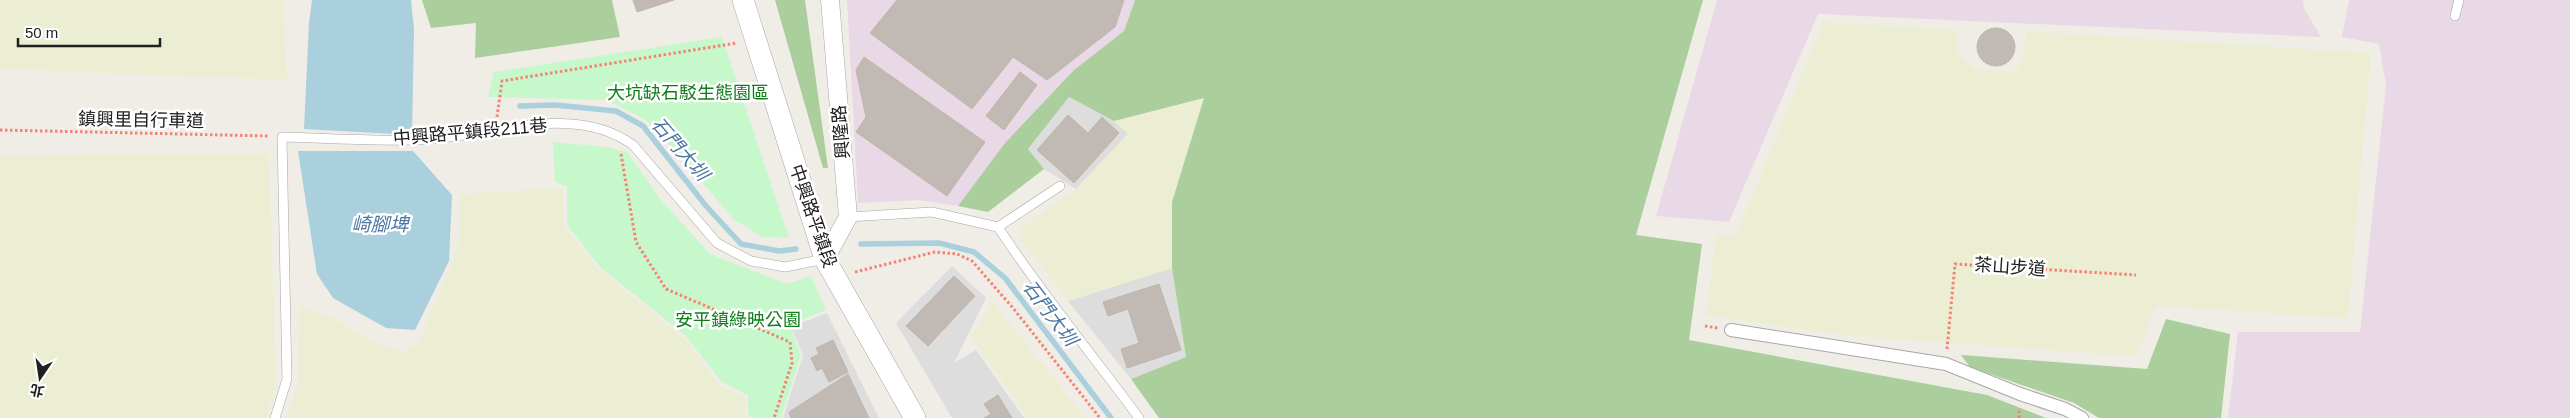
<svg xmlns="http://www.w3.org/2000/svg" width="2570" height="418" font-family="Helvetica,'Noto Sans TC',sans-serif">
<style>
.residential{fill:#dedddd}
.industrial{fill:#e9d9e6}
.farmland{fill:#eceed3}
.forest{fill:#abce9d}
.park{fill:#c6f8cb}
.water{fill:#a9d0dc}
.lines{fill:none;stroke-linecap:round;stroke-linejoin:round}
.stream{stroke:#a9d0dc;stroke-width:5.5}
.building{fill:#c1b9b3;stroke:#c2b5aa}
.service-casing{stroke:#a7a7a7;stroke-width:10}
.pedestrian-casing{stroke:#a7a7a7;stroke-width:14}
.minor-casing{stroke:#a7a7a7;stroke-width:19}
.tertiary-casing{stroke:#a7a7a7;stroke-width:22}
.path{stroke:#f68273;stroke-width:3;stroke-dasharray:2.5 2.5;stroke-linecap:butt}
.service{stroke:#fff;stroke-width:9}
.pedestrian{stroke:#fff;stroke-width:12}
.minor{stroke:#fff;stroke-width:18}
.tertiary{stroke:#fff;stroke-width:21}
.labels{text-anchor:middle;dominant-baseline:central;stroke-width:5;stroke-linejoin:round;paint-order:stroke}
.park-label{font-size:18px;fill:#0f7d1a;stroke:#fff}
.street-label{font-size:18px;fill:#202020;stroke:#fff}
.water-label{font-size:19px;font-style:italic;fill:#4c78a6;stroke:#fff}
</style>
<rect width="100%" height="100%" fill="#f0ede7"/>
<!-- residential -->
<path class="residential" d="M1069,97L1114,121L1128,134L1076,189L1044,169L1028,149Z
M952,266L986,298L954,363L976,350L1024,418H952L896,323Z
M1172,268L1186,357L1131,379L1068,301Z
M827,313L879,418H783L803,355L791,327Z"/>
<!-- industrial -->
<path class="industrial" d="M847,0H1135L1124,31L1074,70L1005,143L958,206L920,200L858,203Z
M1717,0H2303L2304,8L2321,37L1818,14L1729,222L1656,216Z
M2349,0H2570V418H2228L2238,332H2360L2386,85L2379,44L2342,37Z"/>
<!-- farmland -->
<path class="farmland" d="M0,0H283L287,80L0,69Z
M1823,22L1957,30V53L1975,70L2016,72L2023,56L2026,31L2371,53L2348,318L2156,306L2137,356L1849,336L1706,315L1716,234L1736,236Z
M1205,98L1172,202V268L1068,301L1020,238L1021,228L1076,189L1128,134L1114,121Z
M269,154L276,384L267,418H0V155Z
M563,188L564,227L599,270L684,338L721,387L746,398L745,414L748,418H286L298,385L299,305L336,319L356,333L379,345L404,352L419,341L459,246L460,194Z
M992,301L1083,415L1086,418H1028L971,337Z"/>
<!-- forest -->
<path class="forest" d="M422,0H612L620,37L475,58L476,23L431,28Z
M775,0H805L828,168H823Z
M1135,0H1703L1636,235L1702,244L1689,340L1987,395L2046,418H1159L1131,379L1186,357L1172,268V202L1204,98L1114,121L1069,97L1028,149L1044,169L988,212L958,206L1005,143L1074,70L1124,31Z
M2166,319L2230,334L2221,418H2099L2074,403L1970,367L1961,355L2147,369Z"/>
<!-- park -->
<path class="park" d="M722,37L789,238L762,237L733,219L688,165L646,120L607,100L488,97L494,72Z
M553,142L606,147L627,152L662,201L710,254L787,284L811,276L826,310L789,325L801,355L781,418H751L748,413V395L722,382L685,335L600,267L567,225V186L555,182Z"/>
<!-- water -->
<path class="water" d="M312,0H411L414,29L412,135L304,129L309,23Z
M413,151L452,195L449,261L415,330L386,328L333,298L317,274L298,151Z"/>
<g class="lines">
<!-- stream -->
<path class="stream" d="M520,106L555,105L616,111L643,126L706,206L741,244L779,251L796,249
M861,244L939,243L974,252L1005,278L1111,418"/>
</g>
<!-- building -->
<path class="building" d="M633,0H674L637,12Z
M897,0H1124L1115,27L1047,80L1013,57L972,109L870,33Z
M1977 47a19 19 0 1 1 38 0a19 19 0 1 1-38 0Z
M864,57L985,142L947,196L856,132L866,117L856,70Z
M1020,72L1037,85L1004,130L986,116Z
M1068,115L1088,133L1102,117L1119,133L1074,183L1037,150Z
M954,276L975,296L928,346L906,326Z
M1159,284L1181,350L1127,368L1121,349L1139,343L1128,309L1108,316L1103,302Z
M833,340L848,372L829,382L822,368L817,371L811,358L819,354L816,348Z
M848,374L869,418H791L789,412Z
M998,395L1012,418H984L991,414L984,404Z"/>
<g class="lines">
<!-- service casing -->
<g class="service-casing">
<path id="service" d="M2455,16L2459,0
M848,217L932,212L998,227C1041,293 1092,354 1139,418
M998,227L1060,186
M275,418L287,379L282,137C326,138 371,141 415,140C484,139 572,100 633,145L717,243L751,261L785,267L825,259"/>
</g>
<!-- pedestrian casing -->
<g class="pedestrian-casing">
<path id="pedestrian" d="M1731,330L1946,364L2020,394L2065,409L2082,418"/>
</g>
<!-- minor casing -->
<g class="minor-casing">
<path id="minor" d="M825,259L848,217L830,0"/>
</g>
<!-- tertiary casing -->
<g class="tertiary-casing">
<path id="tertiary" d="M743,0L825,259L915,418"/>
</g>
<!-- path -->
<path class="path" d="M497,117L502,81L737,43
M0,130L269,136
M621,154L636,242L666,289L790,342L792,363L774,418
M855,272L935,252L957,254L972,261L1013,308L1100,418
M1705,326L1718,328
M1947,349L1955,264L2136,275
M2019,418V409"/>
<!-- service -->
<use href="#service" class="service"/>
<!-- pedestrian -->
<use href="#pedestrian" class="pedestrian"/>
<!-- minor -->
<use href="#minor" class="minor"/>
<!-- tertiary -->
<use href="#tertiary" class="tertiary"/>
</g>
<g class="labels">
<!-- park labels -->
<g class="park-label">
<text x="688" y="93">大坑缺石駁生態園區</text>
<text x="738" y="320">安平鎮綠映公園</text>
</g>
<!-- street labels -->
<g class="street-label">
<text transform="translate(141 120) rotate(1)">鎮興里自行車道</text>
<text transform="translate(470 132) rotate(-5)">中興路平鎮段211巷</text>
<text transform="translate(841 132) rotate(-95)">興隆路</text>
<text transform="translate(813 216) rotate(71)">中興路平鎮段</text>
<text transform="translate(2010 267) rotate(4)">茶山步道</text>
</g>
<!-- water labels -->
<g class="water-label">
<text transform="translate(680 149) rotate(49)">石門大圳</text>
<text x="380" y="224">崎腳埤</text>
<text transform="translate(1050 313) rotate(53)">石門大圳</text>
</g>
</g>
<!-- north arrow -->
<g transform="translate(40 378) rotate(193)" stroke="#ffffff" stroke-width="4" paint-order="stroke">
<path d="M0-4L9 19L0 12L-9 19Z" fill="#202020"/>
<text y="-8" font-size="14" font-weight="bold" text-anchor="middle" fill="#202020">北</text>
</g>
<!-- scale -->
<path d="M18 38v8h142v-8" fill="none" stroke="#202020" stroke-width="2.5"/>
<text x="25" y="38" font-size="15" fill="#202020" stroke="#ffffff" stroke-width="4" paint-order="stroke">50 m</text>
</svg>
